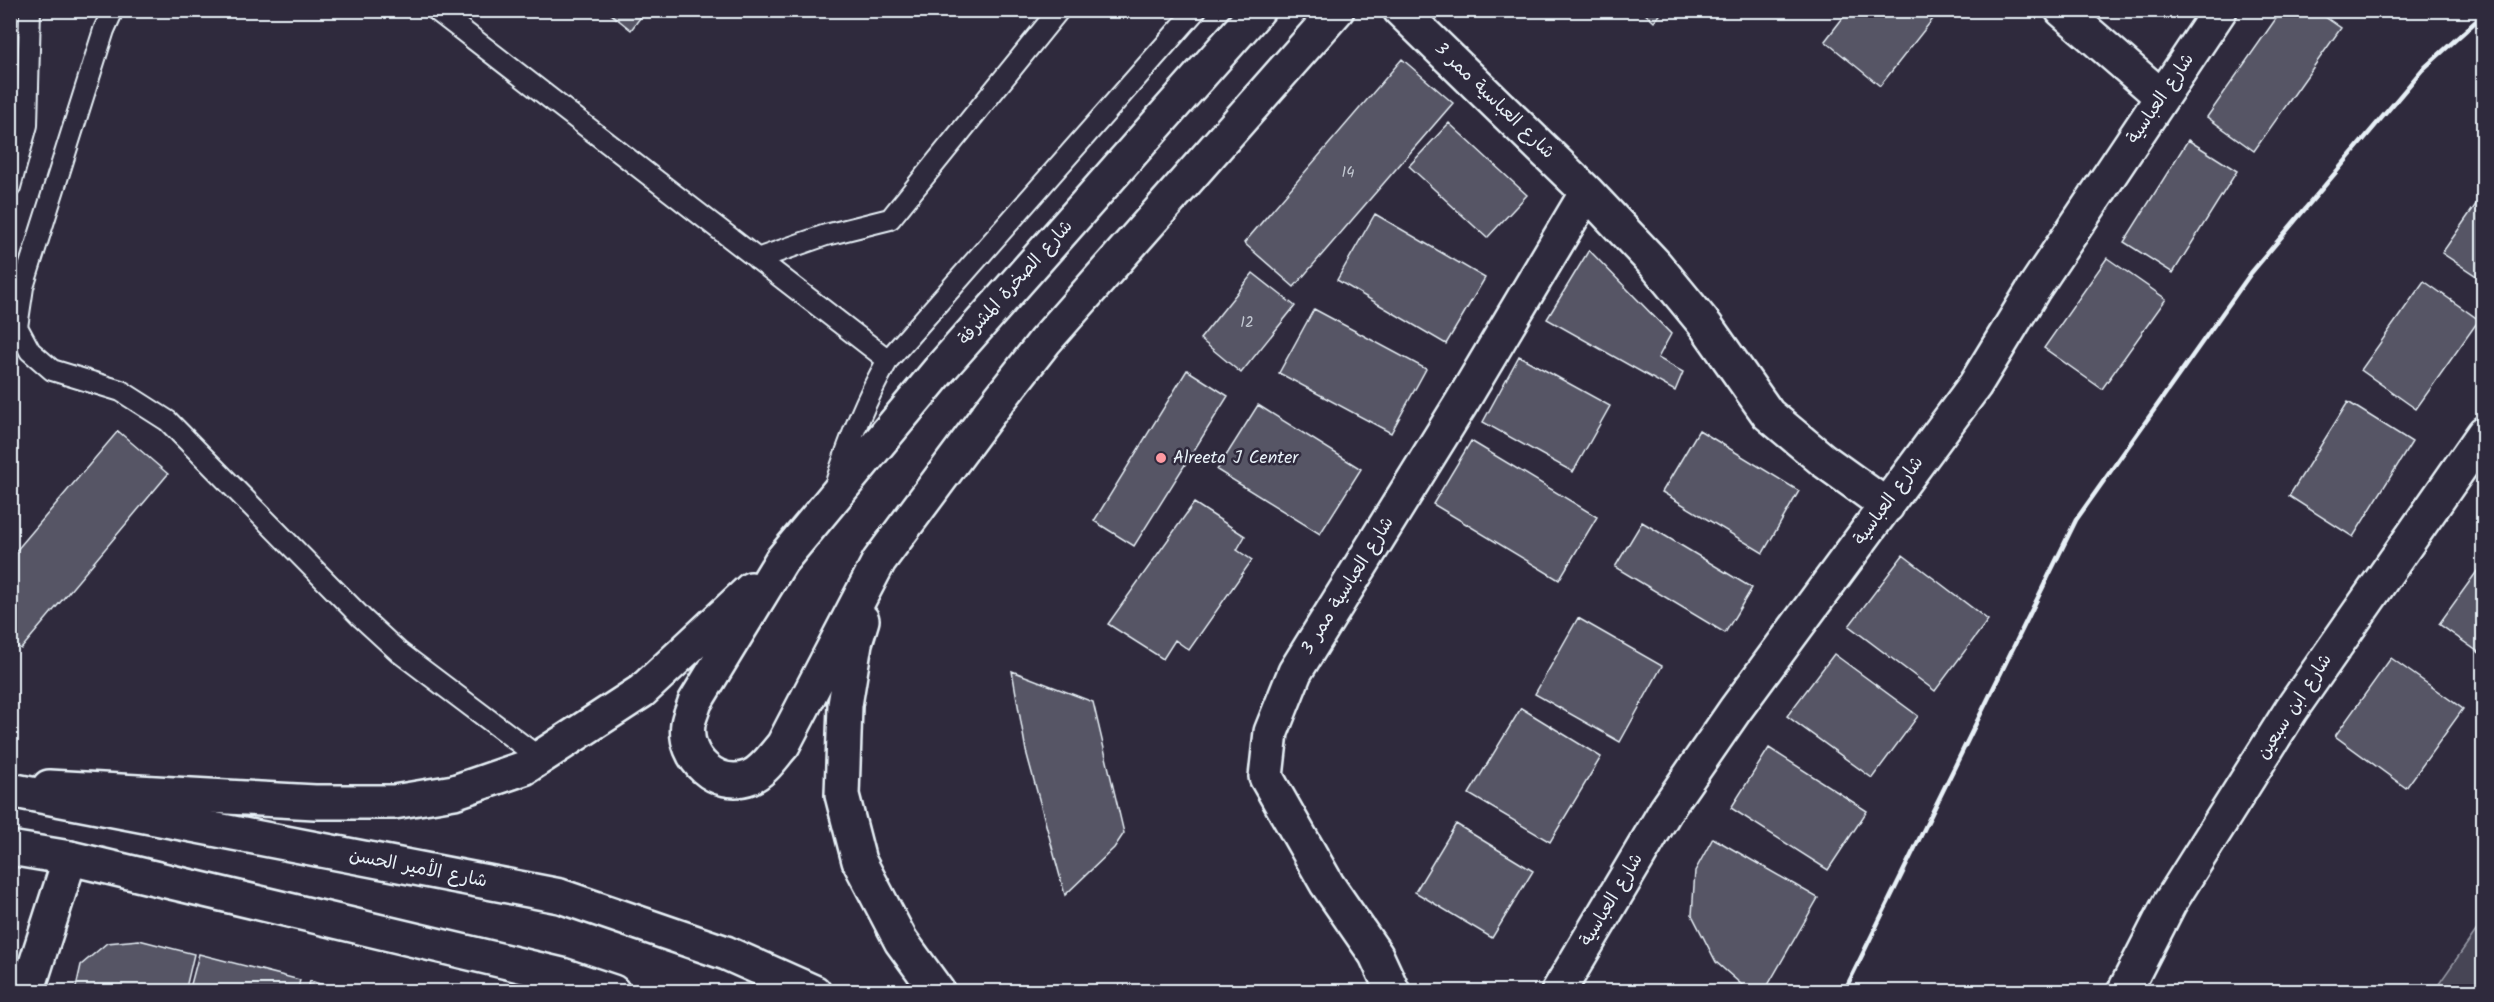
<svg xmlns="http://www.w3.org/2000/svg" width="2494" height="1002" font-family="Kalam,'Playpen Sans Arabic',sans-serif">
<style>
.green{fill:#464455;stroke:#979aa6;stroke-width:1.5}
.building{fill:#575565;stroke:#e8f1f8;stroke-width:1.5}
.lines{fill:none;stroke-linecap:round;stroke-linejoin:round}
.lane-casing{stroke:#e8f1f8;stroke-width:24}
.street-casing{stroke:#e8f1f8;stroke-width:38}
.secondary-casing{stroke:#e8f1f8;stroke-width:38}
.highway-casing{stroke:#e8f1f8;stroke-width:38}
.lane{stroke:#2f2a3d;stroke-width:20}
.street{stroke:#2f2a3d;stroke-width:33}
.secondary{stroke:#2f2a3d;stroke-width:33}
.highway{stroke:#2f2a3d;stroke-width:33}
.rail{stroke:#e8f1f8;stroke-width:4.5}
.poi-dot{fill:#ff9aa2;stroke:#2f2a3d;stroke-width:2}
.labels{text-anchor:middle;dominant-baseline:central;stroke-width:5;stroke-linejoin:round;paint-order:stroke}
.number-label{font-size:15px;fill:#c4cad3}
.street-label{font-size:18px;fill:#e8f1f8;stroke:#2f2a3d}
.poi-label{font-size:18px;fill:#e8f1f8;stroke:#2f2a3d;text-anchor:start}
</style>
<rect width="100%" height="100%" fill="#2f2a3d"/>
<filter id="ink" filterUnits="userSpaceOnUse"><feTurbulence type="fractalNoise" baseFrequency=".0167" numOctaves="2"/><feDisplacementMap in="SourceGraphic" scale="12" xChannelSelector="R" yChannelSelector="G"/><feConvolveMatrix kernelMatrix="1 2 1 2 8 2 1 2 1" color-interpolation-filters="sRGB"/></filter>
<g filter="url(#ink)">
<!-- green -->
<path class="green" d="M2483,921V991H2434Z"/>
<!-- building -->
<path class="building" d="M606,10H646L631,30Z
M1641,10H1664L1654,22Z
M1849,10H1940L1880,86L1825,41Z
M2282,10H2315L2341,28L2254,151L2207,117Z
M1402,59L1453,103L1294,287L1244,243Z
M1449,123L1527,195L1487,238L1409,166Z
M2188,140L2237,171L2173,273L2124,242Z
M2484,193V281L2442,253Z
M1375,214L1485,278L1446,344L1337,280Z
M1589,250L1671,334L1658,358L1683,372L1675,391L1547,319Z
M2107,258L2166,299L2102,389L2044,348Z
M1253,273L1295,306L1241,373L1200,339Z
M2424,281L2479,320L2416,409L2361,370Z
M1314,309L1426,369L1391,433L1279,373Z
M1519,356L1610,406L1573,472L1483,422Z
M1187,370L1228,396L1134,546L1094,521Z
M2348,402L2412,442L2353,537L2289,496Z
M1258,405L1361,469L1320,534L1217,470Z
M1699,430L1799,491L1763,553L1662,492Z
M118,431L168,474L21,649L10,641V558Z
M1471,441L1597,517L1559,580L1433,504Z
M1194,503L1245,536L1237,550L1252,560L1189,650L1175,640L1163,659L1108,624Z
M1642,522L1752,588L1725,633L1615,567Z
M1903,555L1988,620L1935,691L1849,626Z
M2483,563H2484V656L2439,624Z
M1578,618L1662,666L1620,742L1535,694Z
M1834,654L1918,716L1872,778L1787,716Z
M2391,658L2463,709L2406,788L2335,736Z
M1012,671L1093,702L1124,833L1114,848L1065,895L1026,751Z
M1521,708L1601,757L1550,842L1469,794Z
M1769,748L1867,811L1828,870L1731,808Z
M1456,824L1533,871L1492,938L1415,892Z
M1713,838L1818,898L1764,992H1750L1716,962L1692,915L1695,871Z
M139,940L194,954L185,992H75L81,965L107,943Z
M199,954L300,980L297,992H189Z
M310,981L347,992H307Z"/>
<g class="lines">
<!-- lane casing -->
<g class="lane-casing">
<path id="lane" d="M113,10L104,30L23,287L17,327L30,351L52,370L121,391L168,421L362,618L399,652L541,759
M436,10L888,360
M10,187L27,125L30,10
M757,259L826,235L890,219L1059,10
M835,486C849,440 864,402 888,360L1196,10"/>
</g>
<!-- street casing -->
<g class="street-casing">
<path id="street" d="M1400,10L1587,192L1655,264L1706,326L1768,414L1823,460L1887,506
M2062,10L2162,97
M27,992L70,858
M1393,992L1376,955L1327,884L1266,777L1271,732L1295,672L1462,402L1587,192
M1558,992L1666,810L1735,710L1975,385L2033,290L2220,10
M2124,992L2169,904L2291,710L2484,433"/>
</g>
<!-- secondary casing -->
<g class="secondary-casing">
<path id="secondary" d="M1258,10L941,368L781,561L695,702C693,709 689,717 688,724C683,758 717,790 750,777C764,771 773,756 783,745L879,561L992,409L1045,341L1337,10
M862,620L855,643L845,705L842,795L859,861L901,941L938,992
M49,787L315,802H394L454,792L524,768L642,691L751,589"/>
</g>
<!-- highway casing -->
<g class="highway-casing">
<path id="highway" d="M10,790L560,896L726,953L814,992
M10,848L70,858L562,975L613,992"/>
</g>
<!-- lane -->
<use href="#lane" class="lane"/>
<!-- street -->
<use href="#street" class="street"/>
<!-- secondary -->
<use href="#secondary" class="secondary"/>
<!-- highway -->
<use href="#highway" class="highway"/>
<!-- rail -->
<path class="rail" d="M1844,992L2076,520L2251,273L2422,70L2484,14"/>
</g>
</g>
<!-- markers -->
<circle class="poi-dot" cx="1161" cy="458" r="6"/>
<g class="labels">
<!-- number labels -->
<g class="number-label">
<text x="1348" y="173">14</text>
<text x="1247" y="323">12</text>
</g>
<!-- street labels -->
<g class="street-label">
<text transform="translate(2161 99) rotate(-56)">شارع العباسية</text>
<text transform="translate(1494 101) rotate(44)">شارع العباسية ممر 3</text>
<text transform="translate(1016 283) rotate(-48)">شارع الصخرة المشرفة</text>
<text transform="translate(1889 501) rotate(-54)">شارع العباسية</text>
<text transform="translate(1348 586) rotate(-58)">شارع العباسية ممر 3</text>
<text transform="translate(2295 707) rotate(-57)">شارع ابن سبعين</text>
<text transform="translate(418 869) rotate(11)">شارع الأمير الحسن</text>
<text transform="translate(1612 900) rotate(-59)">شارع العباسية</text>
</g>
<!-- poi labels -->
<g class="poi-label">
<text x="1173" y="458">Alreeta J Center</text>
</g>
</g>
<!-- margin -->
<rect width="2494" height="1002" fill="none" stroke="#2f2a3d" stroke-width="36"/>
<rect x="18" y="18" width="2458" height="966" fill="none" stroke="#e8f1f8" stroke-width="2" filter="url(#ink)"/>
</svg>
